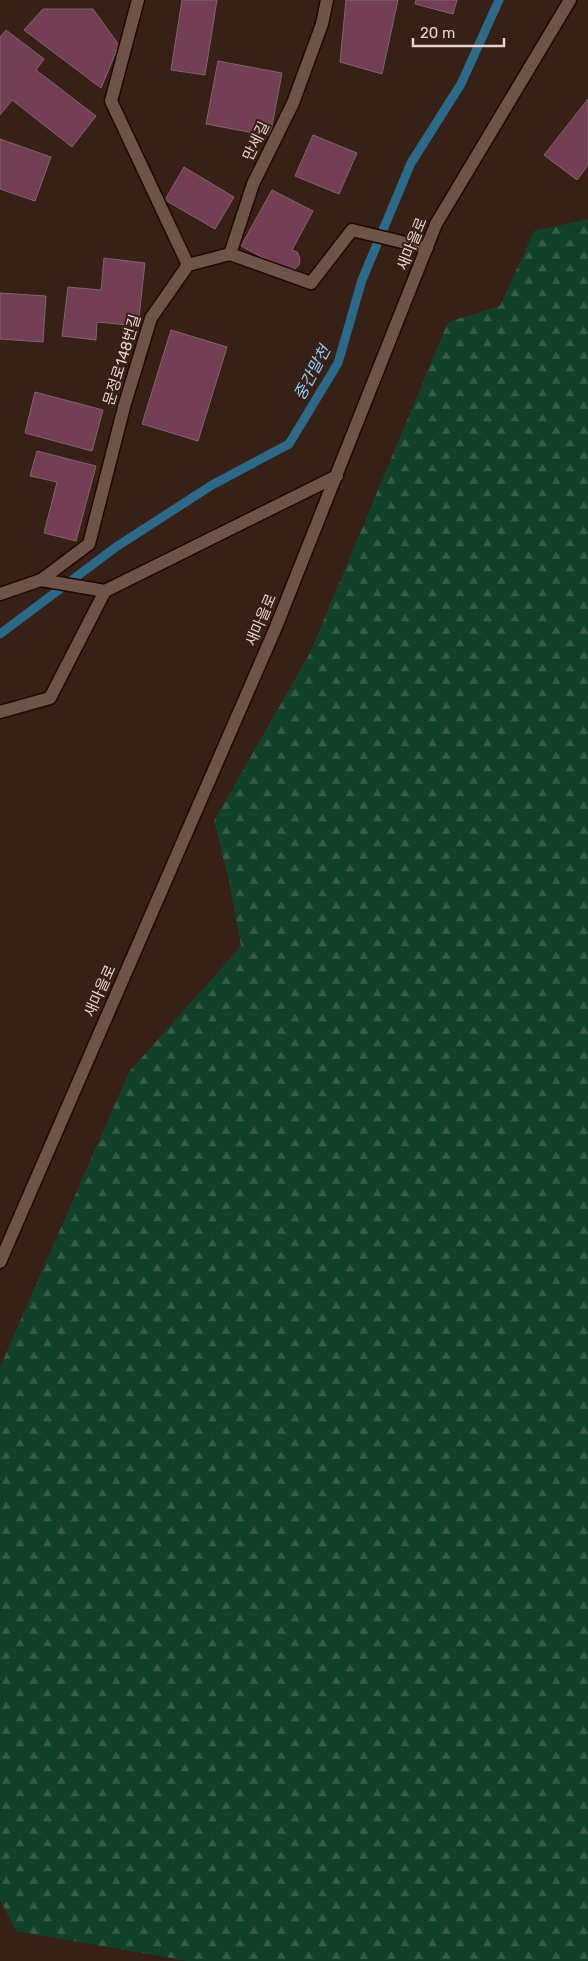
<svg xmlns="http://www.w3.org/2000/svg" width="588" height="1961" font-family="Rubik,'Noto Sans KR',sans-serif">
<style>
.forest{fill:url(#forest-firs)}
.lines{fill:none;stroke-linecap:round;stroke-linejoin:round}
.stream{stroke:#2b6a88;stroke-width:9}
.building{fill:#743e55;stroke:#80646e}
.service-casing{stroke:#1d0902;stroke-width:15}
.minor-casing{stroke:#1d0902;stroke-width:15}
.service{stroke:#6e5348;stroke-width:12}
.minor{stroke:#6e5348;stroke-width:12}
.labels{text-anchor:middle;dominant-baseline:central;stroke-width:4;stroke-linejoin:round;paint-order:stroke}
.street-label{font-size:15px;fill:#e4d4cd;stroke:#372016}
.water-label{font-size:16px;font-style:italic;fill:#8bd2f7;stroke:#372016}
</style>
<defs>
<pattern id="forest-firs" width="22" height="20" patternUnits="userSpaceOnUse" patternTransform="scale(1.25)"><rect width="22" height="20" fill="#114229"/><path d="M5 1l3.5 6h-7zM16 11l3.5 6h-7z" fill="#345c47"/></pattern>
</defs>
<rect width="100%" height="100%" fill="#372016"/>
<!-- forest -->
<path class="forest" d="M588,219V1961H188L16,1931L0,1900V1367L129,1072L241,946L229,881L214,821L310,653L448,322L500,306L534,231Z"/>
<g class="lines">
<!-- stream -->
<path class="stream" d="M0,634L116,547L212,485L289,444L338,363L362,280L411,163L461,84L499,0"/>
</g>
<!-- building -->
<path class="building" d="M182,0H217L205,75L171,70Z
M346,0H398L382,74L340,62Z
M416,0H457L453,14L415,4Z
M43,9H93L119,45L101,88L24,30Z
M6,30L44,59L36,70L96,116L72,147L12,100L0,115V37Z
M218,61L282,73L270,136L206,124Z
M588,99V165L577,180L544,155Z
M313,135L357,153L339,194L295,176Z
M0,139L51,157L35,201L0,189Z
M184,167L234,197L215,229L165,200Z
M272,190L313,211L292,250L297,252L300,258L299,265L294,270L280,267L241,246Z
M104,258L145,263L138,326L97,322L96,340L62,336L68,287L101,290Z
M0,293L46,296L43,342L0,339Z
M171,330L227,347L198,441L142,424Z
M35,392L103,410L92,451L25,433Z
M37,451L96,466L76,541L44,533L57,482L30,476Z"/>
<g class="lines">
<!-- service casing -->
<g class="service-casing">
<path id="service" d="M0,712L50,698L105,591"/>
</g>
<!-- minor casing -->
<g class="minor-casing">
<path id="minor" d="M230,254L253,184L293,103L322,24L327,0
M230,254L311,283L352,230L427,248
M188,265L230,254
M41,580L105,591L337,476
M0,594L41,580L89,544L124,407L151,318L188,265L111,101L138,0
M0,1262L276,627L436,224L570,0"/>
</g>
<!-- service -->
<use href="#service" class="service"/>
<!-- minor -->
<use href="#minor" class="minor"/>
</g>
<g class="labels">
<!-- street labels -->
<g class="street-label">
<text transform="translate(256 141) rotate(-64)">만세길</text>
<text transform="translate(412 244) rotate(-68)">새마을로</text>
<text transform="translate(122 360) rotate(-73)">문정로148번길</text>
<text transform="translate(261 620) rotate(-67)">새마을로</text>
<text transform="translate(100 991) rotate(-66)">새마을로</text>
</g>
<!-- water labels -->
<g class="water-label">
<text transform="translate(312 373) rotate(-62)">중간말천</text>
</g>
</g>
<!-- scale -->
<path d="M413 38v8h91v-8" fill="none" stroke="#e4d4cd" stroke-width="2.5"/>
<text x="420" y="38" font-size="15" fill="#e4d4cd" stroke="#372016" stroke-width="4" paint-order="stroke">20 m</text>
</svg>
